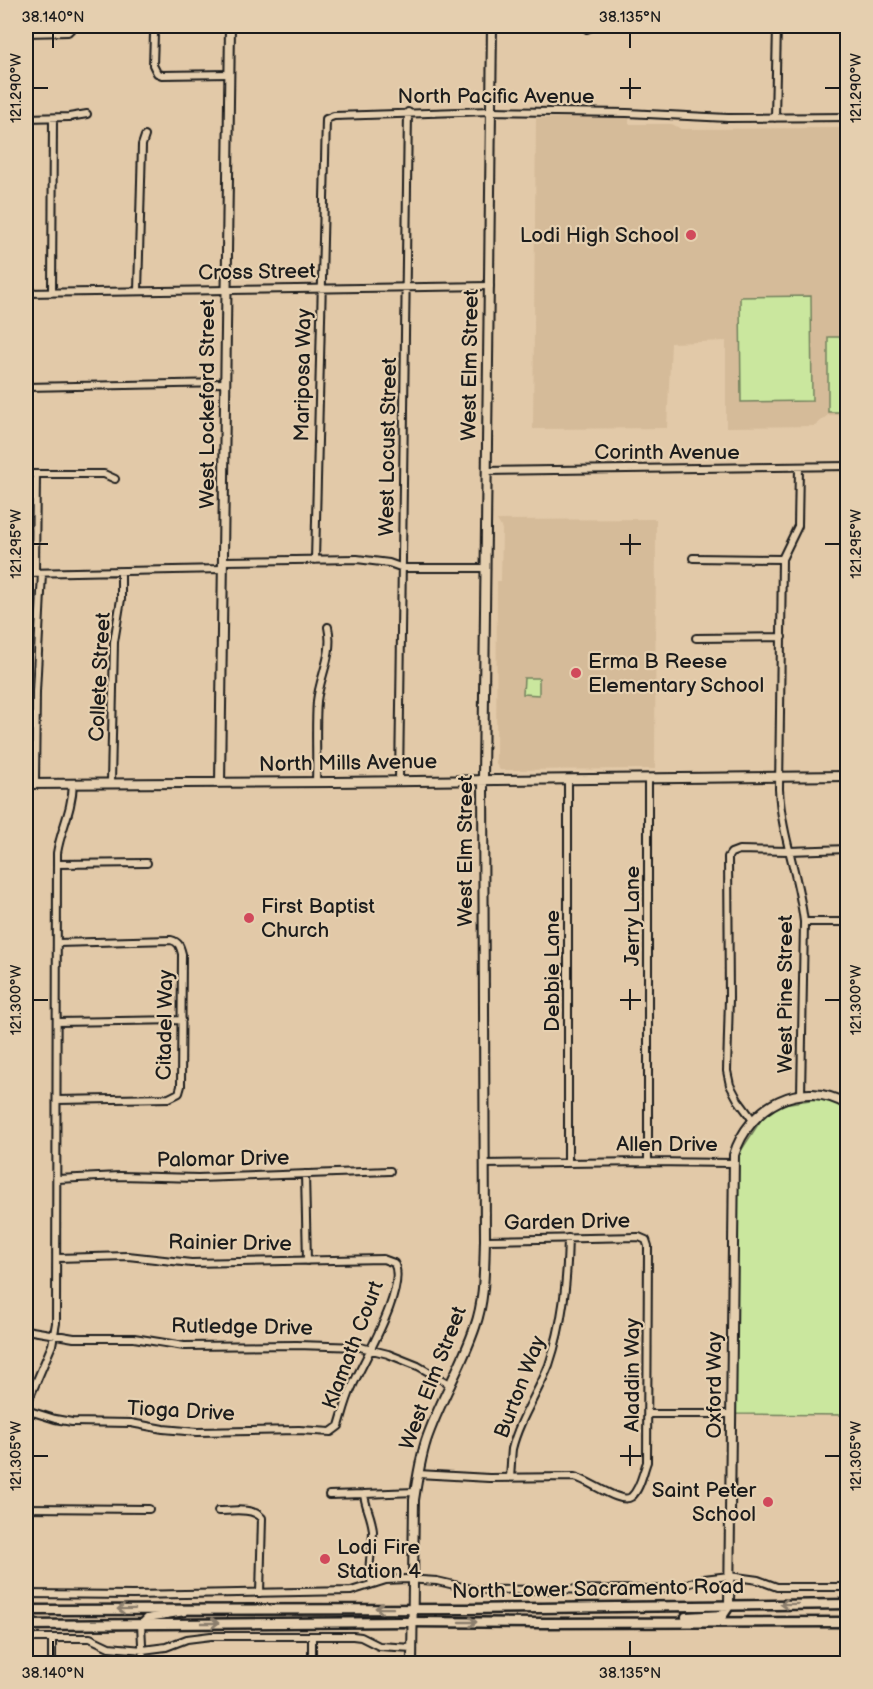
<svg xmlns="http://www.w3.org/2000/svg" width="873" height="1689" font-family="'Balsamiq Sans',sans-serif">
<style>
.built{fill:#d5bb99}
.green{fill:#cae79e;stroke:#73825d;stroke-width:1.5}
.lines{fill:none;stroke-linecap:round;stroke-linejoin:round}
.minor-casing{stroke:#1c1c1c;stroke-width:10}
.tertiary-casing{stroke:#1c1c1c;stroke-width:12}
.secondary-casing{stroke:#1c1c1c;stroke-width:13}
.minor{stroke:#e5cfaf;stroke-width:6}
.tertiary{stroke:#e5cfaf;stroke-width:8}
.secondary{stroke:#e5cfaf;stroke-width:8}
.oneway{stroke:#8b7e6d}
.ticks{fill:none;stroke:#1c1c1c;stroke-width:2}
.poi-dot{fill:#d1495b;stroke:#e5cfaf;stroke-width:2}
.labels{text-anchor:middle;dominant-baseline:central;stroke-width:4.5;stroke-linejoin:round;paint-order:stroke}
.street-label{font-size:21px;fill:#1c1c1c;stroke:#e5cfaf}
.poi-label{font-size:21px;fill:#1c1c1c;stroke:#e5cfaf;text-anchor:start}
.neatline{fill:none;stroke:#1c1c1c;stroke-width:2}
.ticks-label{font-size:15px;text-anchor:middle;fill:#1c1c1c}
</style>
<rect width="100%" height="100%" fill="#e2c9a8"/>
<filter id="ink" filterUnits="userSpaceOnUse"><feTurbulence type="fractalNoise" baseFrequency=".0167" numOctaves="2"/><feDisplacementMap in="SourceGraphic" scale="12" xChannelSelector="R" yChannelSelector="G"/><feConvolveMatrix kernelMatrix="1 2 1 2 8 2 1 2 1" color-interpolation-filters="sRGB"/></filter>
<g filter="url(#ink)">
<!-- built -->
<path class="built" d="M629,117V124H672L681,129L847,128V415H828L815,426L726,427V341L671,343L667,428L533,429L536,118Z
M656,519L655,769L500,770L496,764L497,581H501L502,529L497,520Z"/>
<!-- green -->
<path class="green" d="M811,296L812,401L741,402L740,297Z
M828,337H847V412H828Z
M524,678H539V695L523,694Z
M830,1097L847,1109V1415L732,1414L733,1163L770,1106Z"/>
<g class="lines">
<!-- minor casing -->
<g class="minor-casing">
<path id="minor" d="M587,29L594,26
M26,33L68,32L74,26
M154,34L153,65L157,73L162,75L230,74
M26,118L69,117L87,114
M775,118L777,26
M138,291L142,145L145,136
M26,293L490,286
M52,293L53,118
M26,387L225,383
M799,467L798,526L782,559L779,789C781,834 799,877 804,922L801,1095
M487,471L848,466
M26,474H104L115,479
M693,558L782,559
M315,560L326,119L334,116L491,111L627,113L728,118L848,117
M223,561L357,559L389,563L403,568H486
M35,572L36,474
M26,573L223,569
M696,638L782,637
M648,778V1162
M568,779V1162
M399,781L408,112
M316,782C317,756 315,728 317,701C320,675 334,654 328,627
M111,783L114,642L121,599V573
M35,784L36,692L42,573
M57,864L147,863
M804,922H848
M57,1022L182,1020
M57,1100L169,1098L179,1093L181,1086L182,954C180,946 179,942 171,940L57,943
M752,1119L738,1100L730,1085L727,1071L729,998L728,857L731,853L739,850L789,851L848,849
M484,1164L648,1162L733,1163
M305,1174L307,1261
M57,1179L120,1176L198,1178L390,1171
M26,1330L74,1338H134L184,1346L297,1345L360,1347L388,1354L418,1366L451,1385
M26,1406L52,1345L56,1323L57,853C61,828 72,812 73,783
M26,1410L55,1419L72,1422L131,1423L163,1429L197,1432L299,1430L331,1432L339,1426C343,1413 346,1400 352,1387C363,1361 408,1288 394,1263L383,1259L191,1263L128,1256L57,1258
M648,1414H732
M418,1474L489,1478L574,1477C588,1479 620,1505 631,1497C640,1490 643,1472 647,1462L648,1246L646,1240L639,1237L485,1240
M510,1477C511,1468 511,1458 512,1449C519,1420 538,1393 549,1365C563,1323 567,1282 568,1238
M364,1494L415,1492
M329,1495L364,1494C365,1506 372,1517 373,1531C373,1548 366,1567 372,1584
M26,1508L149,1509
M218,1511C231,1511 253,1507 262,1518L260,1593
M26,1594L133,1595L351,1591L386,1580L406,1579L437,1581L476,1590L670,1589L704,1579L729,1576L758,1580L777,1587H848
M26,1638H90L109,1647L143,1650L166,1647L187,1639L211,1636H353L361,1637L379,1646L412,1648
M52,1664V1638
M143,1664L141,1624L147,1618L185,1612
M312,1664V1636"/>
</g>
<!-- tertiary casing -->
<g class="tertiary-casing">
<path id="tertiary" d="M220,783L230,26
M26,784L333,782L848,776
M729,1606L734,1155C749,1106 801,1077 848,1105
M412,1664L414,1500C417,1480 420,1460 426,1441C439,1402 462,1366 475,1327C485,1299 484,1269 485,1240L483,779L492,26"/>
</g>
<!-- secondary casing -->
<g class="secondary-casing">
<path id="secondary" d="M26,1610L469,1609L848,1604
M686,1617L723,1615L729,1606
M26,1625L406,1622L546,1623L848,1622"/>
</g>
<!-- minor -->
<use href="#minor" class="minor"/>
<!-- tertiary -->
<use href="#tertiary" class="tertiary"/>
<!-- secondary -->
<use href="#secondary" class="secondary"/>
</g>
<!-- one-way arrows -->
<defs><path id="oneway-shaft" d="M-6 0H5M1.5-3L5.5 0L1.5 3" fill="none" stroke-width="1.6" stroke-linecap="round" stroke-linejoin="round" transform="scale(1.5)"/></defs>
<g class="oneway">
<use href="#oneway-shaft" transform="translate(789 1604) rotate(179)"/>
<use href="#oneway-shaft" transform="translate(384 1608) rotate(-179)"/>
<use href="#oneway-shaft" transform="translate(126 1609) rotate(179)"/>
<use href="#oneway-shaft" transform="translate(468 1622)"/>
<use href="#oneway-shaft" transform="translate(210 1623)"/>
</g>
</g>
<!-- ticks -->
<path class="ticks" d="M53,33V48M630,33V48M630,78V99M33,88H48M620,88H641M825,88H840M630,534V555M33,544H48M620,544H641M825,544H840M630,989V1010M33,1000H48M620,1000H641M825,1000H840M630,1445V1466M33,1456H48M620,1456H641M825,1456H840M53,1641V1656M630,1641V1656"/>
<!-- markers -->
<g class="poi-dot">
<circle cx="691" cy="235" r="6"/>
<circle cx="576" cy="673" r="6"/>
<circle cx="249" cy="918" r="6"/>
<circle cx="768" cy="1502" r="6"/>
<circle cx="325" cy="1559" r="6"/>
</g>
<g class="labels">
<!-- street labels -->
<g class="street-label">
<text x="496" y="96">North Pacific Avenue</text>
<text transform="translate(257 272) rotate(-1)">Cross Street</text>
<text transform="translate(470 365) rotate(-89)">West Elm Street</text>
<text transform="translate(303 375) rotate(-89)">Mariposa Way</text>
<text transform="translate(207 404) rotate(-90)">West Lockeford Street</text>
<text transform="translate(388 447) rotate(-89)">West Locust Street</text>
<text x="667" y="452">Corinth Avenue</text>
<text transform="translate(100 677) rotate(-87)">Collete Street</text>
<text transform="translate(348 763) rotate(-1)">North Mills Avenue</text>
<text transform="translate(465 851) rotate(-90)">West Elm Street</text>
<text transform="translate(632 916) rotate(-90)">Jerry Lane</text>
<text transform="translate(552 971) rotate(-90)">Debbie Lane</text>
<text transform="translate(785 994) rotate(-90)">West Pine Street</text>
<text transform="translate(165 1025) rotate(-89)">Citadel Way</text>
<text x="667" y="1144">Allen Drive</text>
<text transform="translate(223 1159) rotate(-1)">Palomar Drive</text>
<text transform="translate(567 1222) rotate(-1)">Garden Drive</text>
<text transform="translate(230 1243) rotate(1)">Rainier Drive</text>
<text transform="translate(242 1327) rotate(1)">Rutledge Drive</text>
<text transform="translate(353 1345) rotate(-69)">Klamath Court</text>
<text transform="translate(632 1375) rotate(-90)">Aladdin Way</text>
<text transform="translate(433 1378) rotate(-69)">West Elm Street</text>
<text transform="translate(714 1385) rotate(-90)">Oxford Way</text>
<text transform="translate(520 1387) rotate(-69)">Burton Way</text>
<text transform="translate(181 1411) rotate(3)">Tioga Drive</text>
<text transform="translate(598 1589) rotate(-1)">North Lower Sacramento Road</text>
</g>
<!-- poi labels -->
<g class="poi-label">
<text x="679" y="235" text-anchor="end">Lodi High School</text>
<text x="588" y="661">Erma B Reese<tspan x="588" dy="24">Elementary School</tspan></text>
<text x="261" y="906">First Baptist<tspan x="261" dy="24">Church</tspan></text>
<text x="756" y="1490" text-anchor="end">Saint Peter<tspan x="756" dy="24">School</tspan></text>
<text x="337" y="1547">Lodi Fire<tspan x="337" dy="24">Station 4</tspan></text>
</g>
</g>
<!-- margin -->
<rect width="873" height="1689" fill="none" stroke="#e5cfaf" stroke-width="66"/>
<rect x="33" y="33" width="807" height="1623" class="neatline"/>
<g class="ticks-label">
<text x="53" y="22">38.140°N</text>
<text x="630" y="22">38.135°N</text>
<text transform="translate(856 88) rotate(-90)" y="5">121.290°W</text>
<text transform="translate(16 88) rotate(-90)" y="5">121.290°W</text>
<text transform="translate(856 544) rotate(-90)" y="5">121.295°W</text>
<text transform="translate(16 544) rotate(-90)" y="5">121.295°W</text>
<text transform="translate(856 1000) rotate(-90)" y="5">121.300°W</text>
<text transform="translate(16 1000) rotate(-90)" y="5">121.300°W</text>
<text transform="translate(856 1456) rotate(-90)" y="5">121.305°W</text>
<text transform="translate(16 1456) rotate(-90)" y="5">121.305°W</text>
<text x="53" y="1678">38.140°N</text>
<text x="630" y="1678">38.135°N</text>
</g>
</svg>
